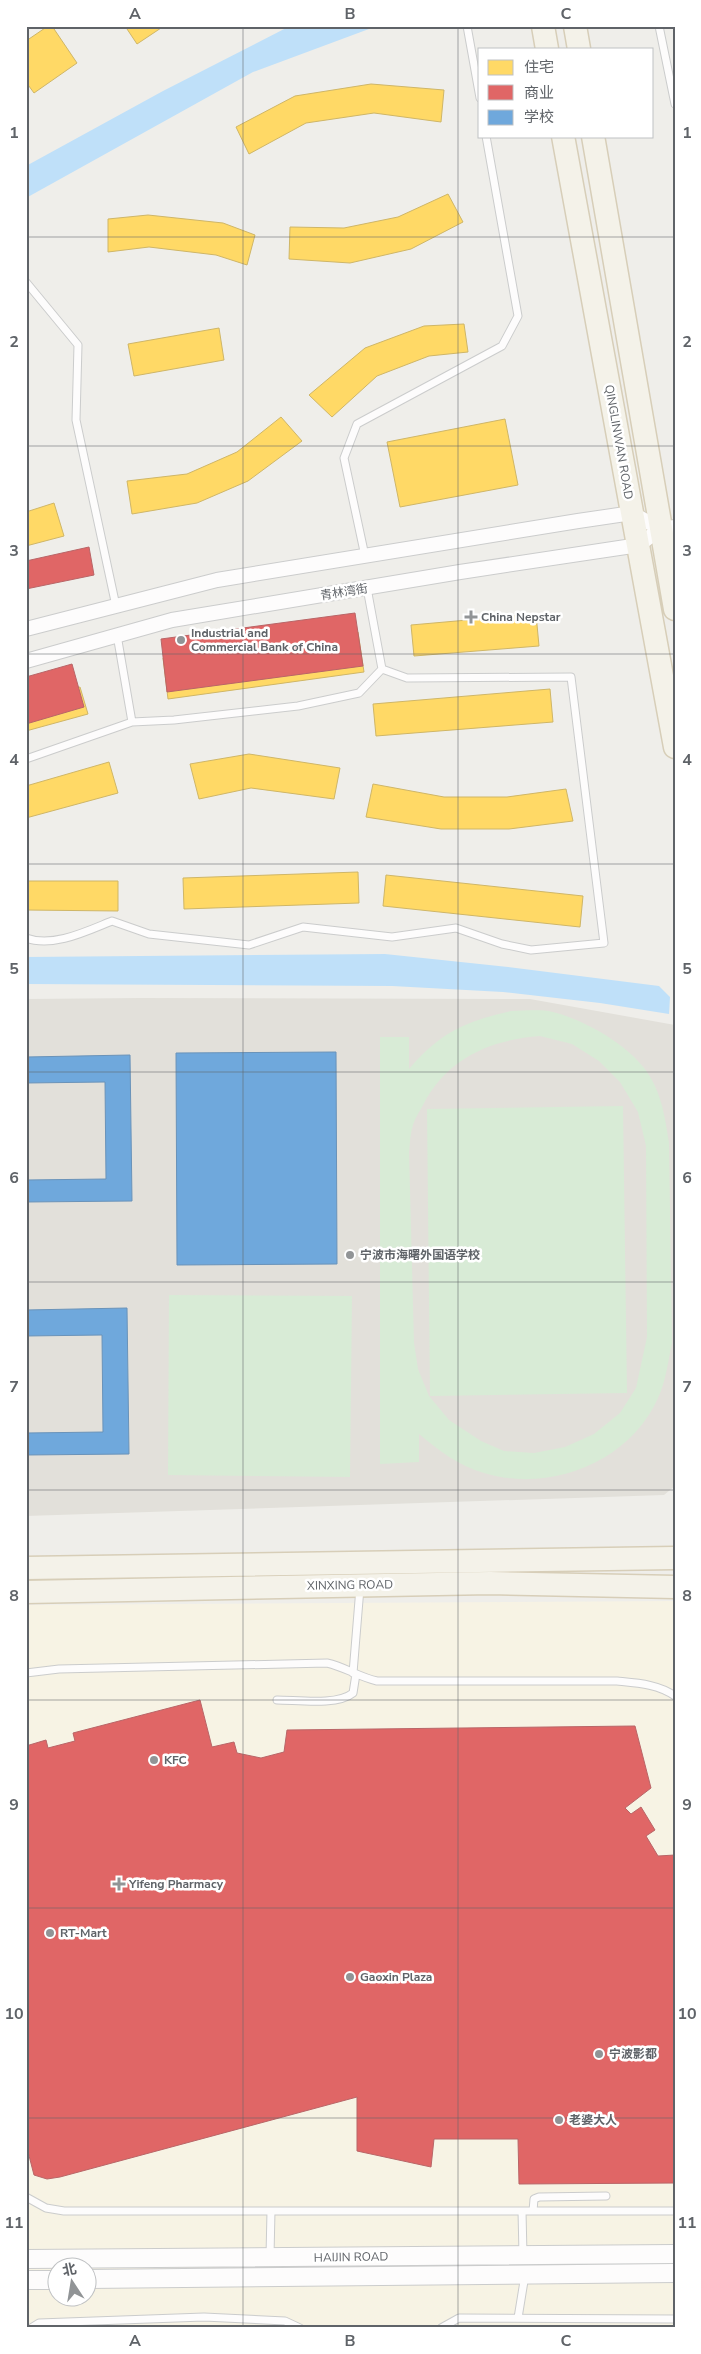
<svg xmlns="http://www.w3.org/2000/svg" width="701" height="2354" font-family="'Nunito Sans','Noto Sans SC',sans-serif">
<style>
.commercial{fill:#f7f3e4;fill-rule:evenodd}
.education{fill:#e2e0da}
.green{fill:#d8ebd6;fill-rule:evenodd}
.water{fill:#bfe0f9}
.homes{fill:#ffd966;stroke:#cfb667}
.shops{fill:#e06666;stroke:#b96567}
.schools{fill:#6fa8dc;stroke:#6a93b9}
.lines{fill:none;stroke-linecap:round;stroke-linejoin:round}
.service-casing{stroke:#cbcccc;stroke-width:9}
.minor-casing{stroke:#cbcccc;stroke-width:16}
.tertiary-casing{stroke:#cbcccc;stroke-width:20}
.primary-casing{stroke:#d7ceb8;stroke-width:25}
.service{stroke:#fdfcfc;stroke-width:7}
.minor{stroke:#fdfcfc;stroke-width:14}
.tertiary{stroke:#fdfcfc;stroke-width:18}
.primary{stroke:#f4f2e9;stroke-width:22}
.grid{fill:none;stroke:#5f6368;stroke-width:1;stroke-opacity:0.55}
.poi-dot{fill:#919496;stroke:#fff;stroke-width:2}
.labels{text-anchor:middle;dominant-baseline:central;stroke-width:5;stroke-linejoin:round;paint-order:stroke}
.street-label{font-size:12px;fill:#5f6368;stroke:#fff}
.poi-label{font-size:12px;font-weight:bold;fill:#5f6368;stroke:#fff;text-anchor:start}
.neatline{fill:none;stroke:#5f6368;stroke-width:2}
.grid-label{font-size:16px;text-anchor:middle;font-weight:bold;fill:#5f6368}
</style>
<rect width="100%" height="100%" fill="#efeeea"/>
<!-- commercial -->
<path class="commercial" d="M675,1601V2328H26V1605ZM58,2266H88V2296H58Z"/>
<!-- education -->
<path class="education" d="M140,998L530,999L675,1025V1486L664,1495L26,1516V999Z"/>
<!-- green -->
<path class="green" d="M511,1011C524,1011 540,1009 553,1012C588,1021 639,1050 654,1084C663,1102 666,1124 669,1143L672,1343C668,1361 666,1381 658,1398C629,1463 549,1493 484,1473C459,1466 438,1450 419,1434V1462L380,1464V1037H409V1069C441,1032 464,1022 511,1011ZM540,1036L572,1044L599,1061L620,1082L638,1112L646,1146L647,1337L636,1388L620,1413L594,1434L565,1447L534,1453L504,1451L481,1441L449,1420L429,1396L418,1369L414,1343L409,1152C410,1143 410,1134 413,1125C415,1118 420,1111 423,1105C447,1058 490,1040 540,1036Z
M623,1106L627,1393L430,1396L427,1109Z
M169,1295L352,1296L350,1477L168,1475Z"/>
<!-- water -->
<path class="water" d="M290,26H377L253,72L26,198V166L163,91Z
M385,954L508,967L659,986L670,997L669,1014L600,1003L503,992L392,986L26,984V957Z"/>
<!-- homes -->
<path class="homes" d="M48,26H52L77,63L34,93L26,82V41Z
M125,26H164L137,44Z
M371,84L444,90L441,122L374,113L306,123L249,154L236,127L295,96Z
M448,194L463,222L411,249L350,263L289,259L290,227L344,228L398,217Z
M148,215L223,223L255,235L247,265L216,255L149,247L108,252V219Z
M464,324L468,352L429,356L377,376L332,417L309,395L365,348L424,326Z
M219,328L224,360L134,376L128,344Z
M281,417L302,441L248,481L197,503L132,514L127,481L187,474L237,452Z
M505,419L518,485L400,507L387,442Z
M54,503L64,536L26,546V512Z
M536,614L539,646L414,656L411,625Z
M358,632L364,672L168,699L163,658Z
M80,687L88,714L26,731V702Z
M550,689L553,722L376,736L373,704Z
M249,754L340,768L334,799L251,788L199,799L190,764Z
M109,762L118,793L26,818V786Z
M373,784L444,797H507L566,789L573,821L509,829H441L366,817Z
M358,872L359,903L184,909L183,878Z
M386,875L583,896L580,927L383,906Z
M26,881H118V911L26,910Z"/>
<!-- shops -->
<path class="shops" d="M89,547L94,575L26,589V561Z
M355,613L363,666L167,692L161,639Z
M72,664L84,707L26,724V677Z
M200,1700L212,1747L234,1742L237,1753L261,1758L284,1752L287,1730L635,1726L651,1788L625,1808L631,1814L641,1807L655,1830L646,1836L658,1856L675,1855V2183L519,2184L518,2139H434L431,2167L357,2151V2097L60,2177L47,2179L34,2175L26,2144V1746L46,1740L48,1748L75,1741L73,1733Z"/>
<!-- schools -->
<path class="schools" d="M336,1052L337,1264L177,1265L176,1053Z
M130,1055L132,1201L26,1202V1180L106,1179L105,1082L26,1083V1057Z
M127,1308L129,1454L26,1455V1433L103,1432L102,1335L26,1336V1310Z"/>
<g class="lines">
<!-- service casing -->
<g class="service-casing">
<path id="service" d="M467,26L480,98
M659,26L675,104
M26,282L78,345L76,420L116,606
M365,556L344,458L357,424L502,346L518,316L486,136
M132,722L174,720L298,706L359,693L382,669
M26,759L132,722L117,635
M26,938C53,948 87,931 112,921L149,934L249,945L303,927L392,937L456,928L502,944L531,950L604,943L571,677L407,678L382,669L367,588
M26,1673L59,1669L327,1663C345,1667 359,1677 377,1681H617C637,1683 658,1684 675,1696
M353,1673L360,1588
M277,1700C297,1700 337,1706 353,1693L356,1674
M26,2197L46,2208L64,2211H675
M522,2211L523,2255
M533,2211L534,2199L539,2197L606,2196
M270,2256L271,2211
M518,2318L525,2275
M31,2328L39,2323L204,2317L285,2321L300,2328
M441,2328L459,2318L675,2319"/>
</g>
<!-- minor casing -->
<g class="minor-casing">
<path id="minor" d="M26,629L217,580L578,521L632,513L660,529
M26,661L172,620L460,572L639,545L660,529L675,527"/>
</g>
<!-- tertiary casing -->
<g class="tertiary-casing">
<path id="tertiary" d="M26,2259L675,2254
M88,2279L675,2273
M26,2280H58"/>
</g>
<!-- primary casing -->
<g class="primary-casing">
<path id="primary" d="M543,26L547,49
M575,26L579,49
M563,136L675,747
M593,136L675,609
M26,1568L675,1558
M26,1592L490,1583L675,1587"/>
</g>
<!-- service -->
<use href="#service" class="service"/>
<!-- minor -->
<use href="#minor" class="minor"/>
<!-- tertiary -->
<use href="#tertiary" class="tertiary"/>
<!-- primary -->
<use href="#primary" class="primary"/>
</g>
<!-- grid -->
<path class="grid" d="M243,26V2328M458,26V2328M26,237H675M26,446H675M26,654H675M26,864H675M26,1072H675M26,1282H675M26,1490H675M26,1700H675M26,1908H675M26,2118H675"/>
<!-- markers -->
<g class="poi-dot">
<path d="M468.5 609.5h5v5h5v5h-5v5h-5v-5h-5v-5h5z"/>
<circle cx="181" cy="640" r="5"/>
<circle cx="350" cy="1255" r="5"/>
<circle cx="154" cy="1760" r="5"/>
<path d="M116.5 1876.5h5v5h5v5h-5v5h-5v-5h-5v-5h5z"/>
<circle cx="50" cy="1933" r="5"/>
<circle cx="350" cy="1977" r="5"/>
<circle cx="599" cy="2054" r="5"/>
<circle cx="559" cy="2120" r="5"/>
</g>
<g class="labels">
<!-- street labels -->
<g class="street-label">
<text transform="translate(619 442) rotate(80)">QINGLINWAN ROAD</text>
<text transform="translate(344 592) rotate(-9)">青林湾街</text>
<text transform="translate(350 1585) rotate(-1)">XINXING ROAD</text>
<text transform="translate(351 2257) rotate(-1)">HAIJIN ROAD</text>
</g>
<!-- poi labels -->
<g class="poi-label">
<text x="481" y="617">China Nepstar</text>
<text x="191" y="633">Industrial and<tspan x="191" dy="14">Commercial Bank of China</tspan></text>
<text x="360" y="1255">宁波市海曙外国语学校</text>
<text x="164" y="1760">KFC</text>
<text x="129" y="1884">Yifeng Pharmacy</text>
<text x="60" y="1933">RT-Mart</text>
<text x="360" y="1977">Gaoxin Plaza</text>
<text x="609" y="2054">宁波影都</text>
<text x="569" y="2120">老婆大人</text>
</g>
</g>
<!-- border -->
<rect width="701" height="2354" fill="none" stroke="#ffffff" stroke-width="55"/>
<!-- legend -->
<rect x="478" y="48" width="175" height="90" fill="#ffffff" stroke="#bfc1c3"/>
<rect x="488" y="60" width="25" height="15" fill="#ffd966" stroke="#bfc1c3"/>
<text x="524" y="72" font-size="15" fill="#5f6368">住宅</text>
<rect x="488" y="85" width="25" height="15" fill="#e06666" stroke="#bfc1c3"/>
<text x="524" y="98" font-size="15" fill="#5f6368">商业</text>
<rect x="488" y="110" width="25" height="15" fill="#6fa8dc" stroke="#bfc1c3"/>
<text x="524" y="122" font-size="15" fill="#5f6368">学校</text>
<!-- north arrow -->
<g transform="translate(72 2282) rotate(348)"><circle r="24" fill="#ffffff" stroke="#bfc1c3"/>
<path d="M0-4L9 19L0 12L-9 19Z" fill="#919496"/>
<text y="-8" font-size="14" font-weight="bold" text-anchor="middle" fill="#5f6368">北</text>
</g>
<rect x="28" y="28" width="646" height="2298" class="neatline"/>
<g class="grid-label">
<text x="135" y="19">A</text>
<text x="350" y="19">B</text>
<text x="566" y="19">C</text>
<text x="14" y="138">1</text>
<text x="687" y="138">1</text>
<text x="14" y="347">2</text>
<text x="687" y="347">2</text>
<text x="14" y="556">3</text>
<text x="687" y="556">3</text>
<text x="14" y="765">4</text>
<text x="687" y="765">4</text>
<text x="14" y="974">5</text>
<text x="687" y="974">5</text>
<text x="14" y="1183">6</text>
<text x="687" y="1183">6</text>
<text x="14" y="1392">7</text>
<text x="687" y="1392">7</text>
<text x="14" y="1601">8</text>
<text x="687" y="1601">8</text>
<text x="14" y="1810">9</text>
<text x="687" y="1810">9</text>
<text x="14" y="2019">10</text>
<text x="687" y="2019">10</text>
<text x="14" y="2228">11</text>
<text x="687" y="2228">11</text>
<text x="135" y="2346">A</text>
<text x="350" y="2346">B</text>
<text x="566" y="2346">C</text>
</g>
</svg>
